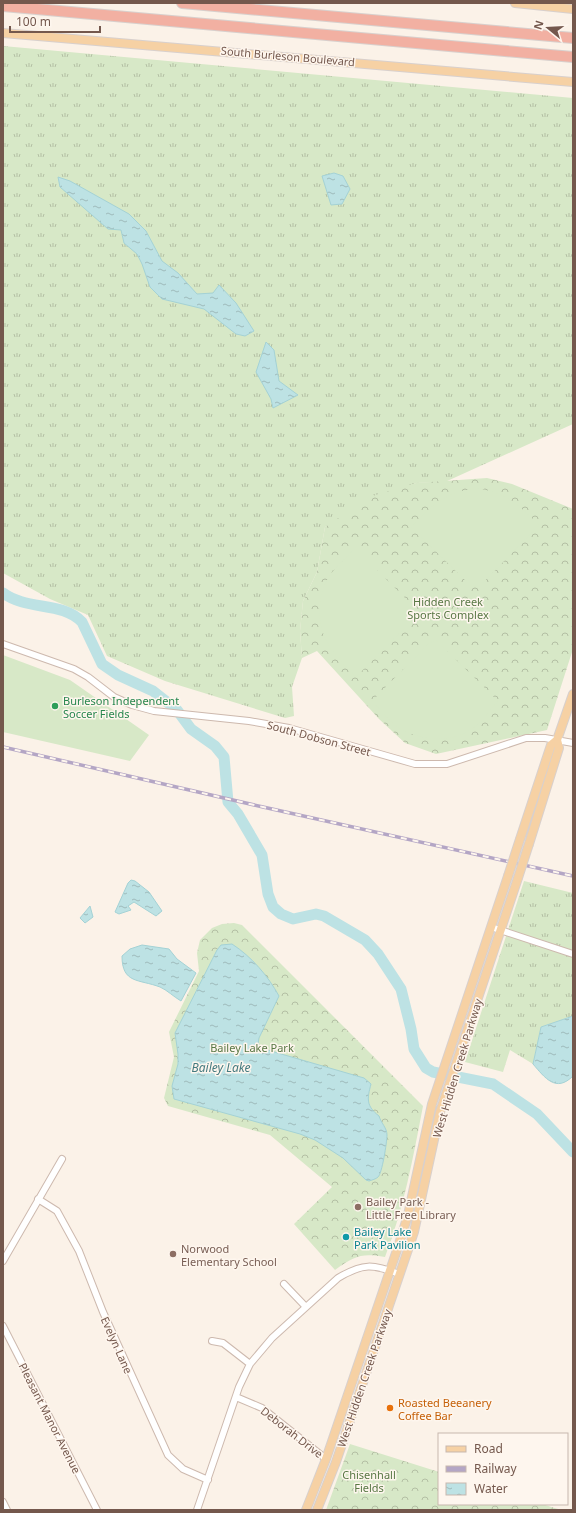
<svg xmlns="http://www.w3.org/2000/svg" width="576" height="1513" font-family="'Noto Sans',sans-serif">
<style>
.grass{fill:url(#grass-tufts)}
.forest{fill:url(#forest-crowns)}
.garden{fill:#d7e8c7}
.water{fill:url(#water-ripples);stroke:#a4d2d5}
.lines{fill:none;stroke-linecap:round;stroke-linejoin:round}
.river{stroke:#bde2e4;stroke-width:11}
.minor-casing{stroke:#cdb9ae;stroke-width:8}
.major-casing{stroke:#d8d0cd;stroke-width:10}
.highway-casing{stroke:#d8d0cd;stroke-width:12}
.minor{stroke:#fff;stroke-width:6}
.major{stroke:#f6d1a4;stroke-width:8}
.highway{stroke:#f2b0a2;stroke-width:10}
.rail-casing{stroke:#b4a6c5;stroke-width:3.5}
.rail{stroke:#fef6ee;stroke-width:2;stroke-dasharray:6;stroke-linecap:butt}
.major-bridge-casing{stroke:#d8d0cd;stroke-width:10;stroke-linecap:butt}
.major-bridge{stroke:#f6d1a4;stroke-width:8}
.leisure-dot{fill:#2e9e5b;stroke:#fef6ee;stroke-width:1.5}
.education-dot{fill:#8d6e63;stroke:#fef6ee;stroke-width:1.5}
.culture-dot{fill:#0f9aa8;stroke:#fef6ee;stroke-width:1.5}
.food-dot{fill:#e8710a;stroke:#fef6ee;stroke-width:1.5}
.labels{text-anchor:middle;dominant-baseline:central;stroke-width:3;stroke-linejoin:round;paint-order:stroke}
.street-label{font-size:11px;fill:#74584d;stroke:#fef6ee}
.park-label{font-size:11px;fill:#597845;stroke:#fef6ee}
.leisure-label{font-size:11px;fill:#27864d;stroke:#fef6ee;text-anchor:start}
.education-label{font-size:11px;fill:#785e54;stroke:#fef6ee;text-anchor:start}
.culture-label{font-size:11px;fill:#0d838f;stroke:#fef6ee;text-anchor:start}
.food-label{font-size:11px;fill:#c56008;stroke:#fef6ee;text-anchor:start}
.water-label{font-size:12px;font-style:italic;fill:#447a7f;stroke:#fef6ee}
</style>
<defs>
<pattern id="grass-tufts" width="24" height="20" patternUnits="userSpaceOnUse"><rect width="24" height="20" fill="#d7e8c7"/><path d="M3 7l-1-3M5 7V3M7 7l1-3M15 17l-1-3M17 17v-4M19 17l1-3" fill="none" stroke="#b3bfa4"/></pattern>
<pattern id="forest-crowns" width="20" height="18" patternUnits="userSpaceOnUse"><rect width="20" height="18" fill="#d7e8c7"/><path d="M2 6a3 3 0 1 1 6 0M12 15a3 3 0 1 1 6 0" fill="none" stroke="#b3bfa4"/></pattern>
<pattern id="water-ripples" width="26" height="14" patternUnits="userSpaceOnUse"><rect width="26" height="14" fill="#bde2e4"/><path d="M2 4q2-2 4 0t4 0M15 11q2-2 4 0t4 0" fill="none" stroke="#9ebabb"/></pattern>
</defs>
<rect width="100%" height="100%" fill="#fbf2e8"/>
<!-- grass -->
<path class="grass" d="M3,46L573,98V424L445,482L416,483L325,527L317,572L303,601L300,631L302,658L292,687L294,716L285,718L165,681L107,656L88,615L50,599L3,573Z
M524,881L573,893V1016L541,1027L533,1064L510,1050L503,1072L465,1062Z"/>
<!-- forest -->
<path class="forest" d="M487,478L512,484L573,509V649L547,730L436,754L405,743L379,719L317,651L302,658L300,631L303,601L317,572L325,527L369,497L416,483Z
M234,923L242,925L423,1106C413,1158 404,1208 385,1257C361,1253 355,1256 335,1270L294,1224L332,1187L270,1135L168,1106L164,1098L174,1057L169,1032L199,971L197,953L200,940L212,928L222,924Z
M350,1444L439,1472V1504H542L561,1510H326Z"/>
<!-- garden -->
<path class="garden" d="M476,488C509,494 516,503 539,525L480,586L472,587L411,527C434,504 442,494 476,488Z
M355,548L418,611L416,616L356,677C349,669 341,662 335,654C315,630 314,595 333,571C340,563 348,556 355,548Z
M436,640L498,701C491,709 484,719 476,726C454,744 421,742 398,727C389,721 380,709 372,701L429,643Z
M3,655L70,680L149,735L130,761L3,732Z"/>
<!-- water -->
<path class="water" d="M334,173L343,176L350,189L342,204L331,205L322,176Z
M58,177L70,181L129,214L146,231L162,261L178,273L197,294L213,293L219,285L236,303L254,331L245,336L236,334L204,309L162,299L150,287L142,264L137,254L124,243L121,230L108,229L60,187Z
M266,342L274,350L279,381L298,395L273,408L271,399L256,372Z
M131,880L135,881L149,892L162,911L156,916L134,902L128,906L131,910L119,914L115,912L128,883Z
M90,906L93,917L85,923L80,918Z
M232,944C252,957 268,976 279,996L259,1038L258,1044L264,1049L364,1078L371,1084C367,1099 366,1106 379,1116C381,1123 387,1128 387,1135C387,1142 382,1174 378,1177C376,1179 372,1180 369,1181L366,1180L343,1158L315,1140L300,1134L174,1099L172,1086L178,1064V1054L175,1033L217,950L221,945Z
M142,945L169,949L177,959L196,973L181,1001C174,997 167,990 160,987C139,979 122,984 122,956L130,949Z
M573,1016V1076C556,1093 545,1078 533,1064L541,1027Z"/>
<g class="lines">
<!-- river -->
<path class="river" d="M3,593C27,611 62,601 82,622L102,664L118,675L153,691L177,710L191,729L215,746L224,757L228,802L238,814L262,855L268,894L273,907L281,914L293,919L316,914L324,916L365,940L378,954L401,989L411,1029L414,1049L426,1068L433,1072L493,1084L537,1114L573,1152"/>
<!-- minor casing -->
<g class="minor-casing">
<path id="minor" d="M3,644L74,669L88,677L114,697L132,705L154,711L249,721L289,728L415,764H447L526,738H545L573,743
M491,927L573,954
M38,1199L57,1211L79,1251L103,1312L168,1455L183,1469L208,1480
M3,1261L62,1159
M284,1284L306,1307
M3,1326L97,1510
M212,1341L223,1343L250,1364
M236,1397L262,1408L326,1459
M3,1502L7,1510
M197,1510L239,1387L250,1364L272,1338L338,1278C363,1263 373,1264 399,1274"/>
</g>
<!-- major casing -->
<g class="major-casing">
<path id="major" d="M515,3L573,9
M3,33L573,82
M520,839L551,745L557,740
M529,844L559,748L557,740L573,694
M306,1510L326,1459L399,1244L408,1215L432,1104L508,876
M317,1510L336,1462L414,1232L440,1112L518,878"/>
</g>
<!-- highway casing -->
<g class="highway-casing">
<path id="highway" d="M182,3L573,38
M3,6L573,57"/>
</g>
<!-- minor -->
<use href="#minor" class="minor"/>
<!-- major -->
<use href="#major" class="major"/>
<!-- highway -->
<use href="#highway" class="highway"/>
<!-- rail casing -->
<g class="rail-casing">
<path id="rail" d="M3,747L263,807L573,876"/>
</g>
<!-- rail -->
<use href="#rail" class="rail"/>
<!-- major-bridge casing -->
<g class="major-bridge-casing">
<path id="major-bridge" d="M508,876L520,839
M518,878L529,844"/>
</g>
<!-- major-bridge -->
<use href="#major-bridge" class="major-bridge"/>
</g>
<!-- markers -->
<circle class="leisure-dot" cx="55" cy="706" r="4"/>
<g class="education-dot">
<circle cx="358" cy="1207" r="4"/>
<circle cx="173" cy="1254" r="4"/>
</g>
<circle class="culture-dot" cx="346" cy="1237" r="4"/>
<circle class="food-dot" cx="390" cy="1408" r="4"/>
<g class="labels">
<!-- street labels -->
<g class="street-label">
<text transform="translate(288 56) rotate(5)">South Burleson Boulevard</text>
<text transform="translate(319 738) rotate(15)">South Dobson Street</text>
<text transform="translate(457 1068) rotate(-73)">West Hidden Creek Parkway</text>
<text transform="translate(117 1345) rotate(66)">Evelyn Lane</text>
<text transform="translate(364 1378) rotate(-71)">West Hidden Creek Parkway</text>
<text transform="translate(50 1418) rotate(63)">Pleasant Manor Avenue</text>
<text transform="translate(292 1432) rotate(38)">Deborah Drive</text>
</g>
<!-- park labels -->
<g class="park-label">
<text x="448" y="601">Hidden Creek<tspan x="448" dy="13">Sports Complex</tspan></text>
<text x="252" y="1047">Bailey Lake Park</text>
<text x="369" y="1474">Chisenhall<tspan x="369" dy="13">Fields</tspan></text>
</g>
<!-- leisure labels -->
<g class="leisure-label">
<text x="63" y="700">Burleson Independent<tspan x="63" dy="13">Soccer Fields</tspan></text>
</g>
<!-- education labels -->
<g class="education-label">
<text x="366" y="1201">Bailey Park -<tspan x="366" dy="13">Little Free Library</tspan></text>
<text x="181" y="1248">Norwood<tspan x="181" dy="13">Elementary School</tspan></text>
</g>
<!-- culture labels -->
<g class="culture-label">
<text x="354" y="1231">Bailey Lake<tspan x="354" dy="13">Park Pavilion</tspan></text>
</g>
<!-- food labels -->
<g class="food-label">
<text x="398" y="1402">Roasted Beeanery<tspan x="398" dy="13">Coffee Bar</tspan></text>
</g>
<!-- water labels -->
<g class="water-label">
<text x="221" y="1067">Bailey Lake</text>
</g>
</g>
<!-- border -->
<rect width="576" height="1513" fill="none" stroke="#74584d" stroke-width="8"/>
<!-- legend -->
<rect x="438" y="1433" width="130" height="72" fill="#fef6ee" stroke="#c7b7ae"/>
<rect x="446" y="1446" width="20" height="6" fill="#f6d1a4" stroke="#c7b7ae"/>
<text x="474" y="1453" font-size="12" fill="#74584d">Road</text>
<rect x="446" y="1466" width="20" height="6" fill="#b4a6c5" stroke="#c7b7ae"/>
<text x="474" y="1473" font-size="12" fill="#74584d">Railway</text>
<rect x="446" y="1483" width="20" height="12" fill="url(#water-ripples)" stroke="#c7b7ae"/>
<text x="474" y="1493" font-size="12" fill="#74584d">Water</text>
<!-- north arrow -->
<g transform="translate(548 28) rotate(288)" stroke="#fef6ee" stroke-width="3" paint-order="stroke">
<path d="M0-3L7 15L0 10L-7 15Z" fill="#74584d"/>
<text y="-6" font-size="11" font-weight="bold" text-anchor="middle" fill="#74584d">N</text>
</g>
<!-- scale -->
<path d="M10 26v6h90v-6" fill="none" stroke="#74584d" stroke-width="2"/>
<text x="16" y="26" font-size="12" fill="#74584d" stroke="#fef6ee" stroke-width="3" paint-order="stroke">100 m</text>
</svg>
